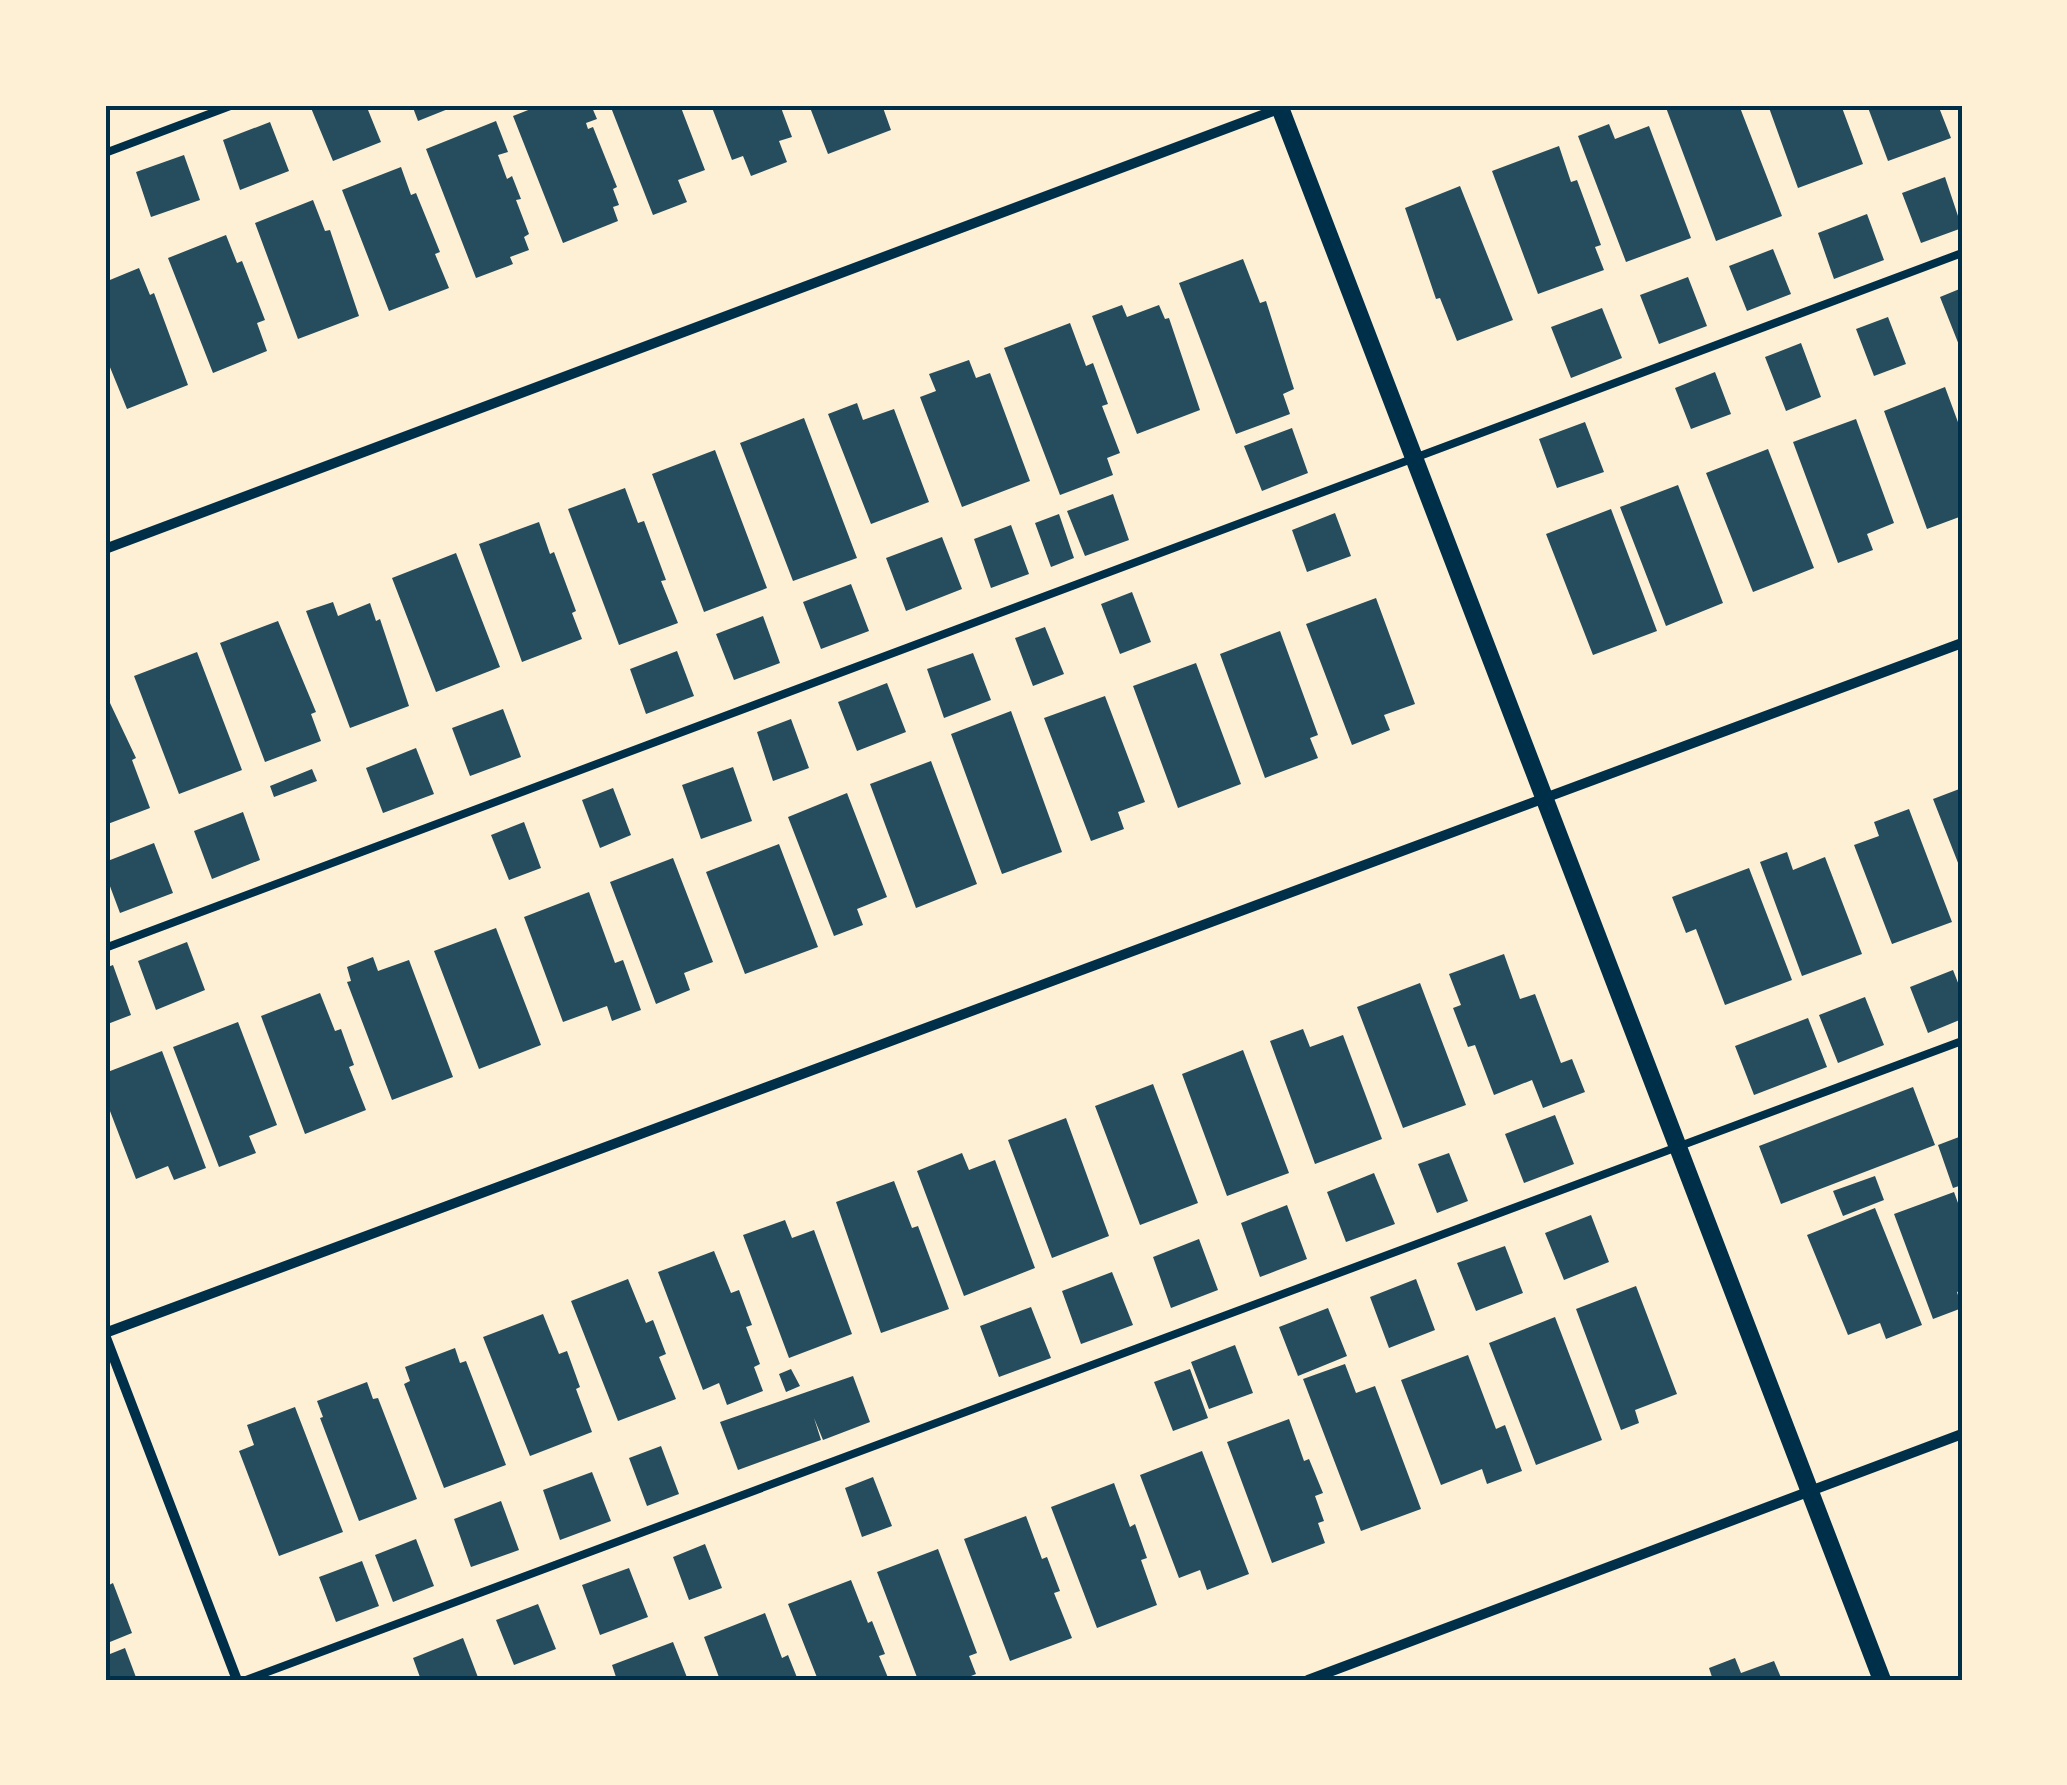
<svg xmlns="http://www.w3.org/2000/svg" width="2067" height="1785" font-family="Quicksand,sans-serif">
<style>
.building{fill:#264d5e}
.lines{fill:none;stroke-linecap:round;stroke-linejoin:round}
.service{stroke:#003049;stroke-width:8}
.minor{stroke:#003049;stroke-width:10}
.tertiary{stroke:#003049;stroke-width:18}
.neatline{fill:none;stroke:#003049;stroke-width:4}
</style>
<rect width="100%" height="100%" fill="#fdf0d5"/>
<!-- building -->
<path class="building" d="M318,105H366L381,142L333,161L311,108Z
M412,105H458L418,121Z
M541,105H591L597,119L586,123L588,129L593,127L617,187L613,189L619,205L613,207L618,221L563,243L513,116Z
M610,105H680L705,170L678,180L687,202L653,215Z
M711,105H780L792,137L779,141L787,162L751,176L743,156L732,160Z
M809,105H882L891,130L828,154Z
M1665,105H1704L1705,108L1739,105L1782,216L1716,241Z
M1768,105H1841L1863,164L1798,188Z
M1867,105H1938L1951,138L1888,161Z
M496,121L508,152L498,155L507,179L512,176L521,199L516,200L529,234L524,237L529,250L510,257L513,264L476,278L426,149Z
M270,122L289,171L240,190L223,140Z
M1609,124L1615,139L1649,126L1691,238L1626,262L1578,136Z
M1559,146L1571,182L1577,180L1601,245L1595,247L1604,270L1538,294L1492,171Z
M184,155L200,200L151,217L136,172Z
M401,167L411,195L416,193L440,252L435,254L449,288L389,311L342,190Z
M1945,177L1962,228L1921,243L1902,193Z
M1460,186L1513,320L1457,341L1440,298L1436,299L1405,208Z
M313,200L325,231L330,230L359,316L298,339L255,223Z
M1867,214L1884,260L1834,279L1818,233Z
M226,235L237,263L242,261L265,320L257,323L267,351L213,373L168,258Z
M1773,249L1791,294L1747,311L1729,266Z
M1243,259L1260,303L1266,301L1294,389L1283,394L1290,414L1236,434L1179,283Z
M139,268L150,295L154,293L188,385L127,409L105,355V282Z
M1688,277L1707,326L1659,344L1640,295Z
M1962,288V343L1959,345L1940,297Z
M1122,305L1127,317L1159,305L1165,319L1169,318L1200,410L1137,434L1092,316Z
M1602,308L1622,358L1571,378L1551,327Z
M1888,317L1906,364L1874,376L1856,329Z
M1070,323L1086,366L1093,363L1108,404L1102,406L1120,453L1107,458L1113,475L1060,495L1004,348Z
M1801,343L1821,397L1786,411L1765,357Z
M969,360L976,378L990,373L1030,481L962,507L920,397L936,391L929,374Z
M1715,372L1731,414L1691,429L1675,388Z
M1945,387L1962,433V516L1927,529L1884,411Z
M857,403L863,420L894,409L929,502L871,524L828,414Z
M804,418L857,558L793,581L740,443Z
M1856,419L1894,523L1867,534L1873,550L1838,563L1793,442Z
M1585,422L1604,472L1557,488L1539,439Z
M1292,428L1308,473L1262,491L1244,446Z
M1768,449L1814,568L1753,592L1706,473Z
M715,450L767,588L704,612L652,474Z
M1678,485L1723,603L1666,626L1620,507Z
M625,488L638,523L644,521L666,580L661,581L678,623L619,645L568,509Z
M1113,494L1129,540L1085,556L1067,511Z
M1611,509L1657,631L1593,655L1546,534Z
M1335,513L1351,556L1307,572L1292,530Z
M1059,514L1074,558L1051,567L1035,523Z
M539,522L550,554L554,552L576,611L572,613L582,639L522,662L479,544Z
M1011,525L1029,574L991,588L974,539Z
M942,537L962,589L906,611L886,558Z
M456,553L500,667L436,692L392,578Z
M851,584L869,631L821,649L803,602Z
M1132,592L1151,642L1120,654L1101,604Z
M1376,598L1415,704L1384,715L1390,730L1352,745L1306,624Z
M333,602L338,616L370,603L376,621L380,619L409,706L350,728L306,611Z
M763,616L780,663L734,680L716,634Z
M278,621L316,712L311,714L321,741L265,762L220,643Z
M1045,627L1064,674L1033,686L1015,638Z
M1280,631L1318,735L1310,738L1318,758L1265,778L1220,654Z
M677,651L694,696L646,714L630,669Z
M197,652L242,770L179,794L134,676Z
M973,653L991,700L944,718L927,669Z
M1196,663L1241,784L1178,808L1133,686Z
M887,683L906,732L857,751L838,702Z
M1105,696L1145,802L1118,812L1124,829L1091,841L1044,718Z
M110,703L136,758L132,760L150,808L105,825V705Z
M503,709L521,757L470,776L452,728Z
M1011,711L1062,852L1002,874L951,734Z
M791,719L809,768L773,781L757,732Z
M416,748L434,794L383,813L366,768Z
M931,761L977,884L916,908L870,784Z
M733,767L752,821L701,839L682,785Z
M312,769L317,781L274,797L270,786Z
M613,788L631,835L600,848L582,800Z
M1962,788V873L1933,799Z
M847,793L887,897L857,909L863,925L834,936L788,817Z
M1909,809L1952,922L1892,944L1854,845L1879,836L1874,822Z
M243,812L260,860L212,879L194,831Z
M524,822L541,868L509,880L491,835Z
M154,843L173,893L120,913L105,873V862Z
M779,844L818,947L745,974L706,872Z
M1787,852L1793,870L1825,857L1862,954L1802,976L1760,862Z
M673,858L713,962L684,973L690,990L656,1004L610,882Z
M1749,868L1792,980L1725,1005L1696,929L1686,933L1672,897Z
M589,892L615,963L623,960L641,1010L612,1021L607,1006L563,1022L524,917Z
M496,928L541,1045L479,1069L434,951Z
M187,942L205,990L156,1010L138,961Z
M1504,954L1520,999L1535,994L1561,1063L1572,1059L1585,1092L1543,1108L1532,1080L1494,1095L1475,1045L1468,1047L1453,1008L1461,1005L1449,974Z
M373,957L378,971L409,960L453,1077L392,1100L347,982L351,981L347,967Z
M113,965L131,1015L105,1025V968Z
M1953,970L1962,993V1019L1928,1033L1910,987Z
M1420,983L1466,1105L1403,1128L1357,1007Z
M320,993L335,1031L341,1029L354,1065L349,1067L366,1110L305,1134L261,1016Z
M1865,997L1884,1045L1838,1063L1819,1015Z
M1808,1018L1827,1067L1754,1095L1735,1046Z
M238,1022L277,1125L249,1136L256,1153L219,1167L173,1047Z
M1303,1029L1310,1047L1343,1035L1382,1139L1315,1164L1270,1041Z
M1243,1050L1289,1173L1227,1196L1182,1074Z
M162,1051L206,1168L174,1180L168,1166L136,1179L105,1098V1073Z
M1153,1084L1198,1203L1140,1225L1095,1106Z
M1913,1087L1935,1145L1781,1204L1759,1146Z
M1555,1115L1574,1164L1524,1183L1505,1134Z
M1066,1118L1109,1236L1052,1258L1008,1140Z
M1959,1137L1962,1185L1953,1188L1938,1145Z
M962,1153L969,1170L995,1160L1035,1268L964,1296L917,1171Z
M1449,1153L1468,1201L1437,1213L1418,1164Z
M1374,1173L1395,1224L1346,1242L1327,1192Z
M1875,1176L1884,1200L1843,1216L1833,1191Z
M894,1181L912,1228L918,1226L949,1309L881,1333L836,1202Z
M1954,1192L1962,1214V1290L1957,1292L1962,1308L1933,1319L1894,1214Z
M1287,1205L1307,1259L1260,1277L1241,1223Z
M1875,1208L1922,1325L1886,1339L1880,1323L1848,1335L1807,1235Z
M1591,1215L1609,1262L1564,1280L1545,1233Z
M785,1220L792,1238L814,1230L852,1334L789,1358L743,1235Z
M1199,1239L1218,1290L1171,1308L1153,1257Z
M1505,1246L1523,1293L1476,1311L1457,1263Z
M714,1251L731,1293L739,1290L752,1325L746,1327L760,1364L754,1367L763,1391L727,1405L719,1383L703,1390L658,1272Z
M1112,1272L1133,1325L1081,1344L1062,1291Z
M628,1279L646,1323L653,1320L666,1354L659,1357L676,1399L618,1421L571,1301Z
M1416,1279L1435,1330L1389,1348L1370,1297Z
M1636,1286L1677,1394L1635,1410L1639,1423L1621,1430L1576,1309Z
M1031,1307L1051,1358L999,1377L980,1326Z
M1328,1308L1347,1356L1298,1376L1279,1327Z
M543,1314L559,1354L567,1351L580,1387L576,1389L592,1432L530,1456L483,1337Z
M1555,1317L1602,1440L1536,1465L1489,1343Z
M1235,1345L1253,1393L1209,1409L1191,1362Z
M455,1348L460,1363L466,1361L506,1465L444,1488L404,1384L410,1381L405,1367Z
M1468,1355L1496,1429L1505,1425L1522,1471L1487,1484L1482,1469L1441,1485L1401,1380Z
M1345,1364L1356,1393L1375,1386L1421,1509L1361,1531L1303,1379Z
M791,1369L800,1386L786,1392L779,1374Z
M1190,1369L1208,1418L1173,1431L1154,1382Z
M853,1376L870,1422L823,1440L814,1418L821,1440L738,1470L720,1422Z
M367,1382L373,1399L378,1398L417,1499L359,1521L320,1418L323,1417L317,1401Z
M295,1407L343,1532L279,1556L239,1451L254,1445L247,1425Z
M1289,1419L1304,1461L1309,1459L1323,1493L1315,1496L1324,1521L1318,1523L1325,1543L1272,1563L1227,1442Z
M661,1446L679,1494L647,1506L629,1458Z
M1202,1451L1249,1574L1207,1590L1200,1570L1179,1578L1140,1475Z
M592,1472L611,1521L560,1540L543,1490Z
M873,1477L892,1526L862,1537L845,1488Z
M1114,1483L1130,1527L1135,1524L1147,1558L1141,1560L1157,1605L1097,1628L1051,1507Z
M501,1501L519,1550L471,1567L454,1519Z
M1026,1516L1042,1559L1047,1557L1060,1591L1054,1593L1072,1638L1010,1661L964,1539Z
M416,1539L434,1586L393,1602L375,1555Z
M705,1544L722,1588L689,1600L673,1557Z
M938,1549L977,1653L969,1656L976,1674L961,1680H918L877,1572Z
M362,1561L379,1606L336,1622L319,1577Z
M629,1568L648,1617L600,1635L582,1585Z
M851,1580L868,1623L872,1621L885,1654L879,1656L889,1680H818L788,1604Z
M113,1583L132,1633L105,1644V1587Z
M538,1604L556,1649L514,1665L496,1620Z
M765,1613L782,1658L788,1655L798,1680H720L704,1637Z
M463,1638L479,1680H421L413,1658Z
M673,1642L688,1680H617L612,1665Z
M125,1648L137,1680H105V1656Z
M1735,1658L1741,1673L1774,1661L1782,1680H1713L1709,1668Z"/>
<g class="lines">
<!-- service -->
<path class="service" d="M105,153L233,105
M105,948L1962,253
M246,1680L1962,1041"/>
<!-- minor -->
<path class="minor" d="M105,549L1289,105
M105,1333L1962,643
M105,1335L237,1680
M1308,1680L1962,1434"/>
<!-- tertiary -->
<path class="tertiary" d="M1279,105L1882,1680"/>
</g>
<!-- border -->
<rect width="2067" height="1785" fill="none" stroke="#fdf0d5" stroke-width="215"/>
<rect x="108" y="108" width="1852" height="1570" class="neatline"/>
</svg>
